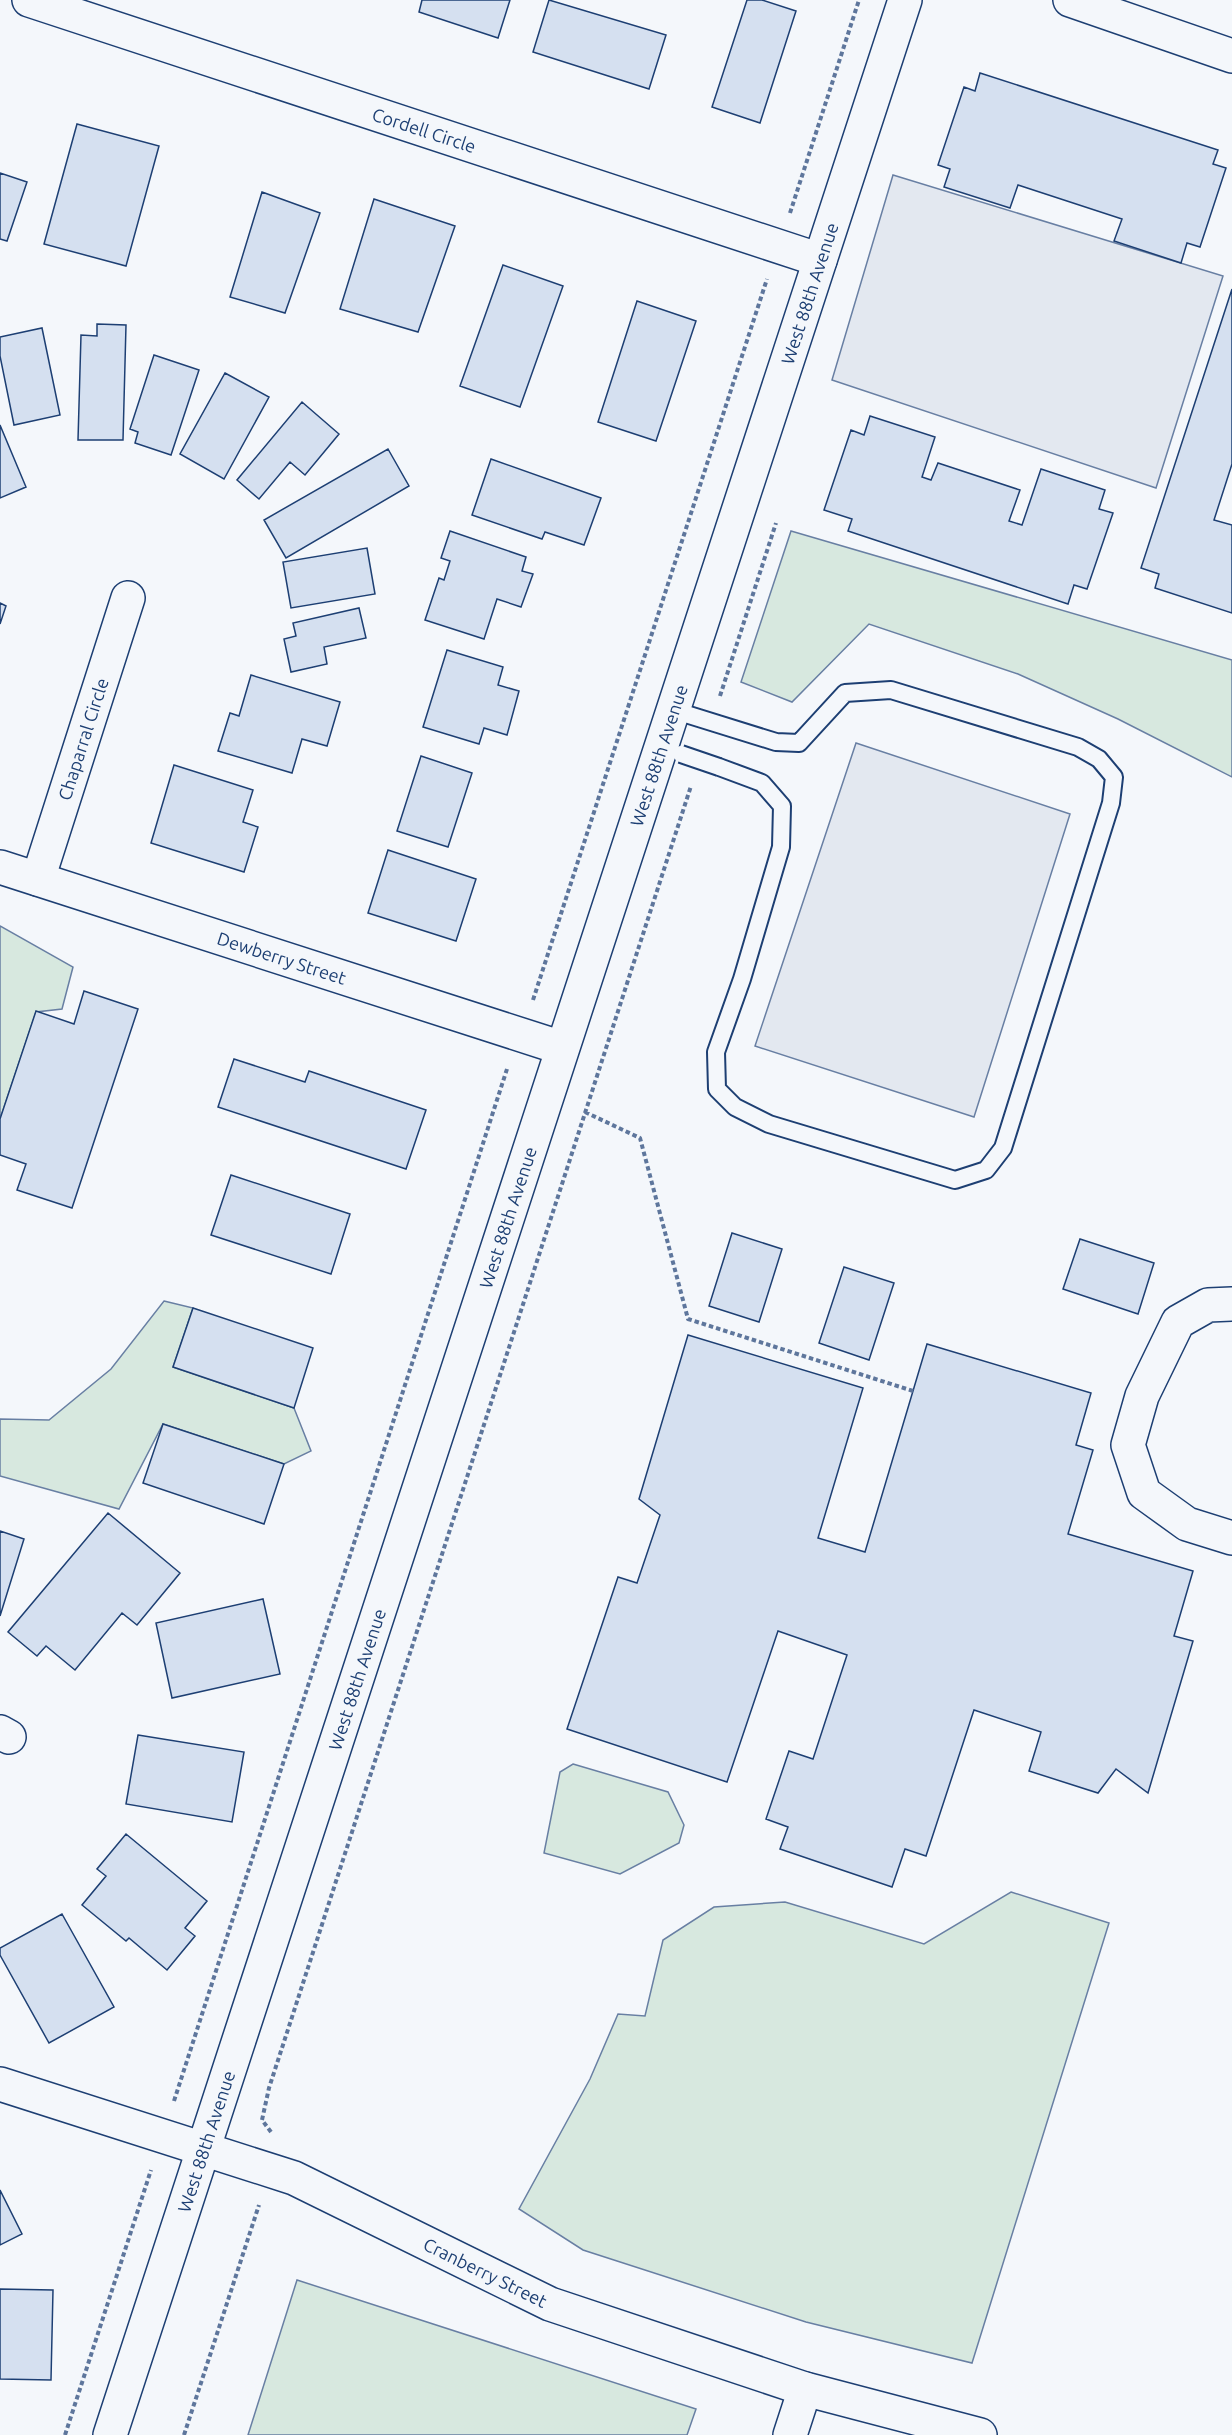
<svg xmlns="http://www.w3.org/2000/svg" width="1232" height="2435" font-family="Ubuntu,sans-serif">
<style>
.green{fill:#d7e8df;stroke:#687fa3;stroke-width:1.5}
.parking{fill:#e3e8f0;stroke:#687fa3;stroke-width:1.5}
.building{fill:#d5e0f0;stroke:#1d3f73;stroke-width:1.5}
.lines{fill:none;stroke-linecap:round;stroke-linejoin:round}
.lane-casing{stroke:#1d3f73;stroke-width:20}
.street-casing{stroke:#1d3f73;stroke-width:36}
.secondary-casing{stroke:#1d3f73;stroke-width:36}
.path{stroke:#5e769c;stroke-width:4;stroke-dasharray:4.5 3;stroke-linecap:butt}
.lane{stroke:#f4f7fb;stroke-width:16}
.street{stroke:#f4f7fb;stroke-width:33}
.secondary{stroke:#f4f7fb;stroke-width:33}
.lane-bridge-casing{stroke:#1d3f73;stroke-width:20;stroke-linecap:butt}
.lane-bridge{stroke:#f4f7fb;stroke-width:16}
.labels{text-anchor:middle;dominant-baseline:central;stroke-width:4.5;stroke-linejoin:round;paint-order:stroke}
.street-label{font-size:18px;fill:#1d3f73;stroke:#f4f7fb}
</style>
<rect width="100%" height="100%" fill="#f4f7fb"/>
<!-- green -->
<path class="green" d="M791,531L1232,660V777L1118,719L1018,674L869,624L792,702L741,682Z
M0,926L73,967L62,1009L36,1012L0,1119Z
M164,1301L193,1308L173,1367L294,1408L311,1451L284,1464L163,1424L119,1509L0,1476V1419L49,1420L111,1369Z
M573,1764L668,1792L684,1825L679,1843L620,1874L544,1853L560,1772Z
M1011,1892L1109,1923L972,2363L806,2322L583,2250L519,2209L590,2079L618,2014L645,2016L663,1940L714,1907L785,1902L924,1944Z
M297,2280L696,2409L687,2435H248Z"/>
<!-- parking -->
<path class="parking" d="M893,175L1223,276L1156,488L832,380Z
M856,743L1070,814L974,1117L755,1046Z"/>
<!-- building -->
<path class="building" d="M422,0H510L498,38L419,12Z
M549,0L666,35L649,89L533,52Z
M747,0H762L796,11L760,123L712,107Z
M980,73L1218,150L1213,164L1226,168L1200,247L1187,243L1181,263L1114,241L1122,219L1018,185L1010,208L944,187L950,169L938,165L964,87L975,91Z
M77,124L159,146L126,266L44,244Z
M0,173L27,182L7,241L0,239Z
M262,192L320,213L285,313L230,297Z
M374,199L455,226L418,332L340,309Z
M503,265L563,286L520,407L460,386Z
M1232,289V464L1214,520L1232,525V613L1155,588L1159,574L1141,568Z
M637,301L696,321L656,441L598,422Z
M97,324L126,325L123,440H78L81,335L97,336Z
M42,328L60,415L14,425L0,356V337Z
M154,355L199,370L171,455L135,443L138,432L130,429Z
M225,373L269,397L224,479L180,454Z
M302,402L339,434L305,475L290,462L259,499L237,480Z
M870,416L935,437L922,477L931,480L938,463L1020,490L1009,521L1022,525L1041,469L1105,490L1099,509L1113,513L1087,589L1074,585L1068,604L848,531L852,519L824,510L851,430L864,435Z
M0,425L26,487L0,498Z
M388,449L409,486L286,558L264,520Z
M491,459L601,498L584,545L545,532L542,539L472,515Z
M450,531L526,557L522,571L533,574L521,607L497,599L484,639L425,620L439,578L444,580L450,561L441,558Z
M367,548L375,594L291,608L283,562Z
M0,603L6,606L0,624Z
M359,608L366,638L324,647L327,664L291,672L284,639L296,636L293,623Z
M447,650L503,667L498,685L519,691L507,735L484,728L479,744L423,727Z
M251,675L340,702L327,746L302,739L292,773L218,751L230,713L239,716Z
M421,756L472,773L448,847L397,831Z
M174,765L253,790L243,822L258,827L244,872L151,843Z
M388,850L476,879L456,941L368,913Z
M84,991L138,1009L72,1208L17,1190L26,1164L0,1155V1119L36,1011L74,1024Z
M234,1059L305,1082L309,1071L426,1110L406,1169L218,1107Z
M231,1175L350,1214L331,1274L211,1235Z
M732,1233L782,1249L759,1322L709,1306Z
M1080,1239L1154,1263L1138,1314L1063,1289Z
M844,1267L894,1283L869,1360L819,1343Z
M193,1308L313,1348L294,1408L173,1367Z
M688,1335L863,1388L818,1538L865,1552L927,1344L1091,1393L1076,1445L1093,1450L1068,1534L1193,1571L1174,1636L1193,1641L1148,1793L1116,1769L1098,1793L1029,1771L1041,1732L974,1710L926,1856L905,1849L892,1887L780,1849L788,1827L766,1819L789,1751L813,1759L847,1655L778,1631L727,1782L567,1729L618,1577L637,1583L660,1515L639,1499Z
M163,1424L284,1464L264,1524L143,1483Z
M108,1513L180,1573L137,1625L122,1613L75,1670L46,1646L37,1656L8,1632Z
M0,1531L24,1539L0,1616Z
M263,1599L280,1674L172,1698L156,1623Z
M138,1735L244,1752L232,1822L126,1804Z
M126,1834L207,1901L185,1928L195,1936L167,1970L129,1938L126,1941L82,1905L106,1876L97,1869Z
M62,1914L114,2007L49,2043L0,1955V1948Z
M0,2190L22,2234L0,2245Z
M0,2289L53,2290L51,2380L0,2379Z"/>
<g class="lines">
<!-- lane casing -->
<g class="lane-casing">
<path id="lane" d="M673,710L776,742L799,743L845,693L891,690L1078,747L1099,759L1114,777L1111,803L1003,1148L986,1170L955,1180L769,1124L735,1107L717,1089L716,1052L742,979L781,847L782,806L762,783L719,767"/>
</g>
<!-- street casing -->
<g class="street-casing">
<g id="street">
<path id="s1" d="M29,0L820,260"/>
<path d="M1070,0L1232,56"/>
<path id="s2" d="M0,867L562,1048"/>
<path id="s3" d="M38,879L128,598"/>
<path d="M1232,1304L1208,1305L1178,1322L1142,1396L1128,1445L1144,1493L1187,1524L1232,1538"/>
<path d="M0,1732L9,1737"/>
<path id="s4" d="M0,2084L294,2178L550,2304L805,2389L980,2435"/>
<path d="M790,2435L805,2389"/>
</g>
</g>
<!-- secondary casing -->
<g class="secondary-casing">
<g id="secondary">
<path id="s5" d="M110,2435L905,0"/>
</g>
</g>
<!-- path -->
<path class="path" d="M790,213L859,0
M720,696L776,523
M533,1000L767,279
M585,1112L640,1138L688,1319L913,1391
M174,2101L507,1069
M271,2132L262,2120L269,2088L691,786
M65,2435L151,2170
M184,2435L259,2205"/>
<!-- lane -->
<use href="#lane" class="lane"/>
<!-- street -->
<use href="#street" class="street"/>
<!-- secondary -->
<use href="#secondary" class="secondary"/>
<!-- lane-bridge casing -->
<g class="lane-bridge-casing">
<path id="lane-bridge" d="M681,754L719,767"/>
</g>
<!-- lane-bridge -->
<use href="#lane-bridge" class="lane-bridge"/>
</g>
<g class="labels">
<!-- street labels -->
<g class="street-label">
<text stroke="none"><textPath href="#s1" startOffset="416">Cordell Circle</textPath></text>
<text stroke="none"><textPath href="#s5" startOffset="2253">West 88th Avenue</textPath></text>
<text stroke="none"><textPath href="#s3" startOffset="147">Chaparral Circle</textPath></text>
<text stroke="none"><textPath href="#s5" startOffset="1767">West 88th Avenue</textPath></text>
<text stroke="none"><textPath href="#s2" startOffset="296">Dewberry Street</textPath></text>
<text stroke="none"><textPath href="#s5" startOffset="1281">West 88th Avenue</textPath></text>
<text stroke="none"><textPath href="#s5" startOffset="795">West 88th Avenue</textPath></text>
<text stroke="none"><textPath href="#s5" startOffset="309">West 88th Avenue</textPath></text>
<text stroke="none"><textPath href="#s4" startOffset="522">Cranberry Street</textPath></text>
</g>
</g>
</svg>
